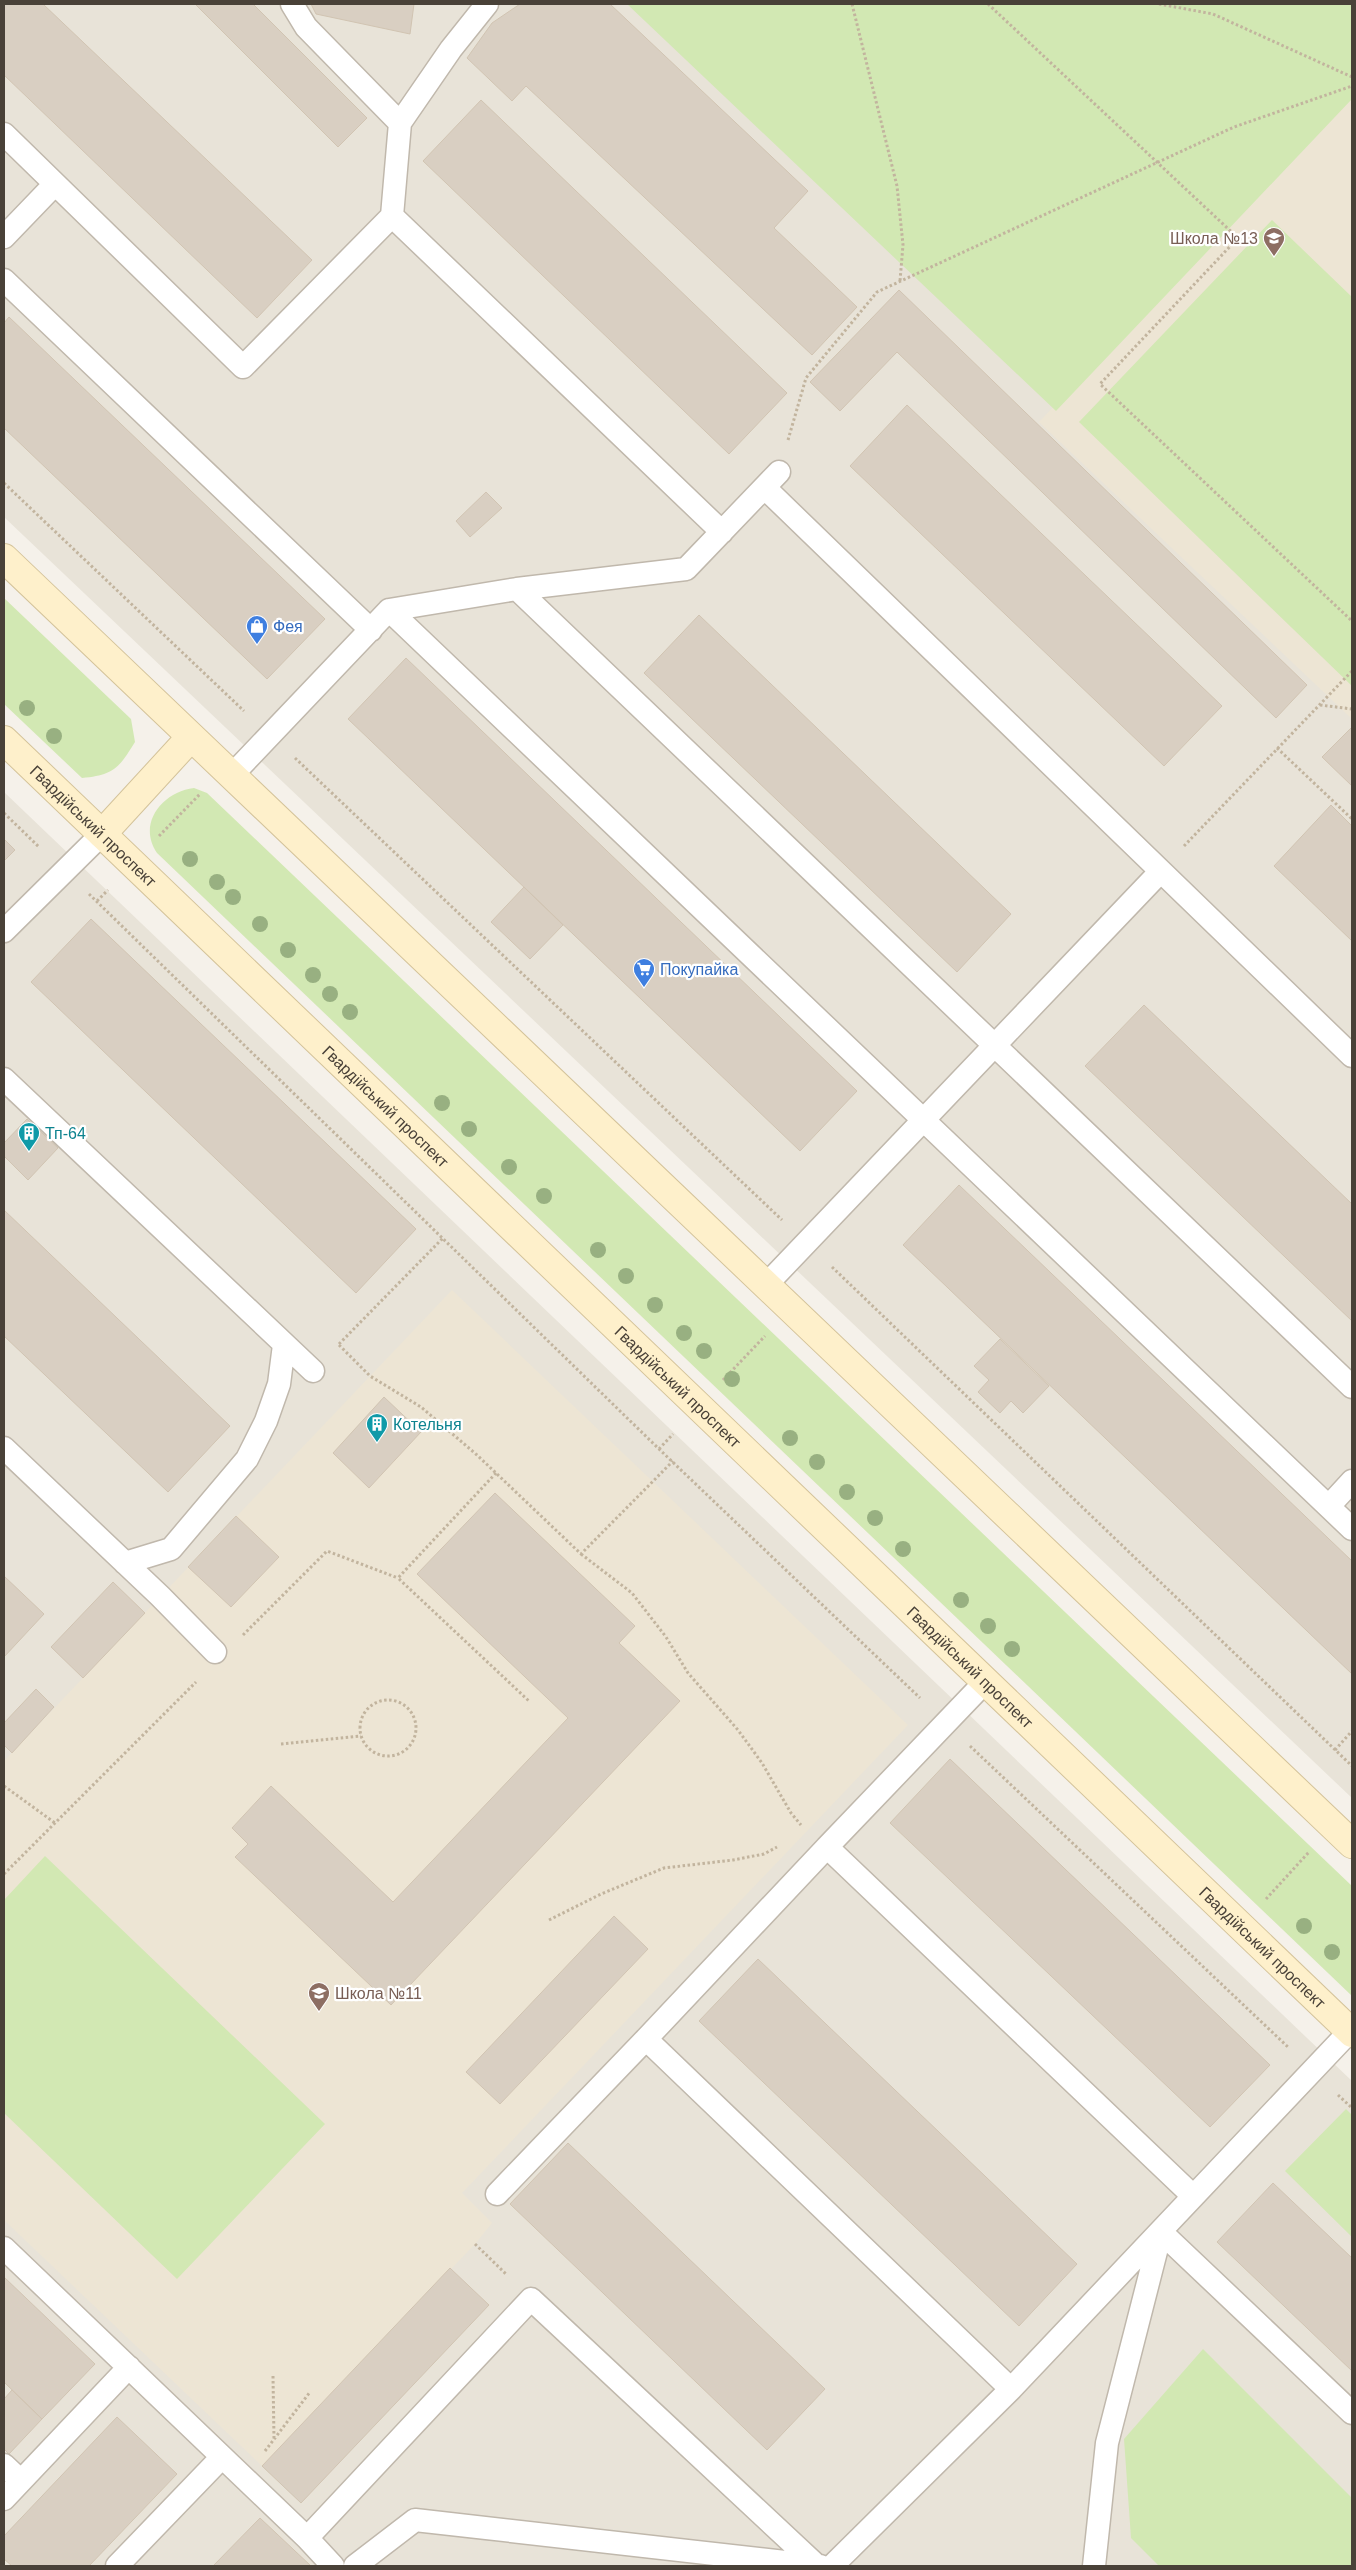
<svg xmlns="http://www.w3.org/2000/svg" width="1356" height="2570" font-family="Arial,sans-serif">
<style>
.residential{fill:#e8e3d8}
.education{fill:#ede5d4}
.green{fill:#d2e8b3}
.building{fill:#d9cfc2;stroke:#d1c4b2}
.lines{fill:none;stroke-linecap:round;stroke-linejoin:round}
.service-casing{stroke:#c0b8ac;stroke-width:25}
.secondary-casing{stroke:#d4c39a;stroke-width:30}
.path{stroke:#c2b49e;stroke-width:3;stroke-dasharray:2.5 2.5;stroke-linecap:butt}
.service{stroke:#fff;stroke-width:22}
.secondary{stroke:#fef0cb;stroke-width:28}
.tree{fill:#98b081}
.labels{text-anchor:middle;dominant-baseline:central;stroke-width:4.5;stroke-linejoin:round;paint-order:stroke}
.education-label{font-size:16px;fill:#785e54;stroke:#fff;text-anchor:end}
.shop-label{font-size:16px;fill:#366cbe;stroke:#fff;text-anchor:start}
.street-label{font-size:16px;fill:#494138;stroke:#fff}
.culture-label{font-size:16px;fill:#0d838f;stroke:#fff;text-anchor:start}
</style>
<rect width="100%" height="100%" fill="#f5f1ea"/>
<!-- residential -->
<path class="residential" d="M4,4H1352V1798L4,517Z
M4,792L1352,2081V2566H4Z"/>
<!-- education -->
<path class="education" d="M1352,93V719L1039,422Z
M452,1290L908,1725L462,2193L492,2223L475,2244L262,2466L4,2220V1761Z"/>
<!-- green -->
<path class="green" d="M627,4H1352V99L1056,411Z
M1272,220L1352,297V686L1079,422Z
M4,598L131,719L135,742C119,768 114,775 82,778L4,704Z
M194,788L207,793L1352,1886V1996L157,853C137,824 162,792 194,788Z
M45,1856L325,2124L177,2279L4,2113V1900Z
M1346,2109L1352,2115V2237L1285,2171Z
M1203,2349L1352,2498V2566H1159L1131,2538L1124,2439Z"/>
<!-- building -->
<path class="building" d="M4,4H43L312,260L257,318L4,75Z
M195,4H253L367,118L338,147Z
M311,4H414L410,34L316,14Z
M520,4H610L808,191L774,228L857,307L812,355L526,86L512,101L467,58L492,23Z
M481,100L787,393L729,454L423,161Z
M899,290L1307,685L1276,718L897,352L840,411L810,382Z
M9,317L325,619L267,679L4,428V323Z
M907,405L1222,706L1164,766L850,466Z
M486,492L502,508L470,537L456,521Z
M699,615L1011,914L957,972L644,673Z
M406,658L857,1091L800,1151L348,719Z
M1352,727V786L1322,757Z
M1331,805L1352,826V941L1274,866Z
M4,839L15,850L4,861Z
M524,887L563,925L530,959L491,922Z
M91,919L416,1229L356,1293L31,982Z
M1144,1005L1352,1204V1321L1085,1066Z
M27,1119L58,1148L28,1180L4,1156V1143Z
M959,1185L1352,1561V1674L903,1245Z
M4,1210L230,1426L168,1492L4,1336Z
M1000,1339L1049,1386L1023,1413L1011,1401L1000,1413L978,1392L989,1380L974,1366Z
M384,1397L421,1432L369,1488L333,1453Z
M495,1493L635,1626L619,1643L680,1701L391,2005L235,1857L248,1844L232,1828L271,1786L393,1902L568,1718L417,1574Z
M236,1516L279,1557L231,1607L188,1567Z
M4,1576L44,1614L4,1657Z
M113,1582L145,1613L83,1678L51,1647Z
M36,1689L54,1707L12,1753L4,1745V1723Z
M950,1759L1270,2065L1210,2127L890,1823Z
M614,1916L648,1949L500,2104L466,2072Z
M758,1959L1077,2264L1019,2326L699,2021Z
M568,2143L825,2389L767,2450L510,2204Z
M1273,2183L1352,2258V2371L1217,2242Z
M450,2268L489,2305L301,2503L262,2466Z
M4,2277L95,2364L42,2419L4,2382Z
M12,2390L42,2419L9,2454L4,2449V2399Z
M117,2417L177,2474L89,2566H12L4,2559V2536Z
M260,2518L311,2566H213Z"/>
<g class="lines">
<!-- service casing -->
<g class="service-casing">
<path id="service" d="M292,4L306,27L400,123
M4,134L243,367L392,216L400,123L451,49L487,4
M392,216L722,532
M4,237L55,184
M4,280L371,630
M765,488L1352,1056
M517,589L686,569L779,472
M389,610L1352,1529
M232,775L389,610L517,589L1352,1387
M4,931L102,834
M4,1079L313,1371
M766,1285L1160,872
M4,1448L160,1596L215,1652
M1329,1506L1352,1481
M125,1563L171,1549L247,1459L266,1421L279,1384L284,1345
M985,1682L827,1847L1192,2195
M827,1847L646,2039L1011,2389
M497,2194L646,2039
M4,2248L307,2538L333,2566
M4,2465L21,2481
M4,2499L129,2367
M307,2538L531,2299L816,2565
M117,2566L222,2457
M355,2566L415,2520L820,2566
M832,2566L1011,2389L1350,2031
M1094,2566L1107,2443L1161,2232L1352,2413"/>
</g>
<!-- secondary casing -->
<g class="secondary-casing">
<g id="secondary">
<path d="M4,558L1352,1844"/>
<path id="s1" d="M4,740L1352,2033"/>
<path d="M102,834L191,737"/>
</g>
</g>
<!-- path -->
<path class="path" d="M852,4L897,186L903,245L900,281
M988,4L1238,238L1100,384L1352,621
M1159,4L1213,14L1352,77
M788,440L806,378L877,292L1234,127L1352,86
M4,483L244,711
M1320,705L1352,709
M1277,748L1352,819
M295,758L782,1220
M4,813L39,847
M159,836L200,794
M1184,846L1352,671
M89,894L659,1449L920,1698
M97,901L108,890
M832,1267L1352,1766
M339,1344L443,1238
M339,1345L370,1376L421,1407L477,1455L581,1554L673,1461
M723,1380L765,1336
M659,1449L673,1434
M496,1473L398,1578L530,1702
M581,1554L632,1593L666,1637L688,1673L738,1730L762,1763L791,1813L801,1825
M243,1635L327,1551L398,1578
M360 1728a28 28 0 1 1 56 0a28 28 0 1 1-56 0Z
M281,1744L361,1736
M970,1746L1289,2048
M1335,1750L1352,1731
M4,1786L55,1823
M4,1874L196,1682
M1266,1899L1309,1852
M549,1920L601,1894L664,1868L733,1860L764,1854L777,1847
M1338,2095L1352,2108
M475,2244L506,2274
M273,2376L274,2439
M265,2451L310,2392"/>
<!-- service -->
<use href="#service" class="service"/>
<!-- secondary -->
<use href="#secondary" class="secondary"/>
</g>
<!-- trees -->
<g class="tree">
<circle cx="27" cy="708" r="8"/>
<circle cx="54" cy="736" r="8"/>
<circle cx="190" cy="859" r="8"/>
<circle cx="217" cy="882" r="8"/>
<circle cx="233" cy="897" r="8"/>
<circle cx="260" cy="924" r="8"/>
<circle cx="288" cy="950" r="8"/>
<circle cx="313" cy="975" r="8"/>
<circle cx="330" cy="994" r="8"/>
<circle cx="350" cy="1012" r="8"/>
<circle cx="442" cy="1103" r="8"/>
<circle cx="469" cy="1129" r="8"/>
<circle cx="509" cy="1167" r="8"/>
<circle cx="544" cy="1196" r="8"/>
<circle cx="598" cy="1250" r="8"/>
<circle cx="626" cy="1276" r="8"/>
<circle cx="655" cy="1305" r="8"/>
<circle cx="684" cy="1333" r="8"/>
<circle cx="704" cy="1351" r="8"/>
<circle cx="732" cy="1379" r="8"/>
<circle cx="790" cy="1438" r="8"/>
<circle cx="817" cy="1462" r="8"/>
<circle cx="847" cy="1492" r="8"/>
<circle cx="875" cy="1518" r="8"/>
<circle cx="903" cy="1549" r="8"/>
<circle cx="961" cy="1600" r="8"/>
<circle cx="988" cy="1626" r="8"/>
<circle cx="1012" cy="1649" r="8"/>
<circle cx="1304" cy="1926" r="8"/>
<circle cx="1332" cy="1952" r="8"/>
</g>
<!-- icons -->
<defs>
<g id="school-pin" transform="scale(1.125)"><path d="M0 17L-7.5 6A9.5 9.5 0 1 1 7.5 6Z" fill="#8d6e63" stroke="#fff"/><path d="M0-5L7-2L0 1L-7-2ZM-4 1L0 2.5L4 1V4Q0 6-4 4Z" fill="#fff"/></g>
<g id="shop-pin" transform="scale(1.125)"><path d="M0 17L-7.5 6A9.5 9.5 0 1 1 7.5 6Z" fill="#3f7fe0" stroke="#fff"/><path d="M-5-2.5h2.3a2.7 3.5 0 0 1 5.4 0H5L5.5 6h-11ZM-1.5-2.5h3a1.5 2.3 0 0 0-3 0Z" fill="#fff"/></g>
<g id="supermarket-pin" transform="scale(1.125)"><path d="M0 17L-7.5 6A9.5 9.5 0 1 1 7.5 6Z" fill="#3f7fe0" stroke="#fff"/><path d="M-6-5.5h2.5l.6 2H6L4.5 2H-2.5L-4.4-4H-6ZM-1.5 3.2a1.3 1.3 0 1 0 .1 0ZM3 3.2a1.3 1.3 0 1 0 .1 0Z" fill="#fff"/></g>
<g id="building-pin" transform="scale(1.125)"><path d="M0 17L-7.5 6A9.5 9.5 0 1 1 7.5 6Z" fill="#0f9aa8" stroke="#fff"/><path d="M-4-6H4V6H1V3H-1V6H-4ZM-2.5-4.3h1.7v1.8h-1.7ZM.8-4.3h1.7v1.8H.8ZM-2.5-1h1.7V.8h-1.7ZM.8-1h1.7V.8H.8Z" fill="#fff"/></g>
</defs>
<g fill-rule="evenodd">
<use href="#school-pin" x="1274" y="238"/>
<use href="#shop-pin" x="257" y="626"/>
<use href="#supermarket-pin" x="644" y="969"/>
<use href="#building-pin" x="29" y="1133"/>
<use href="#building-pin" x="377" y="1424"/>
<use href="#school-pin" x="319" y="1993"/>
</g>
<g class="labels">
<!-- education labels -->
<g class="education-label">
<text x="1258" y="238">Школа №13</text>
<text x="335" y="1993" text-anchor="start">Школа №11</text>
</g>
<!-- shop labels -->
<g class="shop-label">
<text x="273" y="626">Фея</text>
<text x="660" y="969">Покупайка</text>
</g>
<!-- street labels -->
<g class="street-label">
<text stroke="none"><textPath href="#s1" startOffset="124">Гвардійський проспект</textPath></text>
<text stroke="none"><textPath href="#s1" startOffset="529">Гвардійський проспект</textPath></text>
<text stroke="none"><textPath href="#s1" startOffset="934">Гвардійський проспект</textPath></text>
<text stroke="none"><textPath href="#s1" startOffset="1339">Гвардійський проспект</textPath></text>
<text stroke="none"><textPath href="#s1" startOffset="1744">Гвардійський проспект</textPath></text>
</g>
<!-- culture labels -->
<g class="culture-label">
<text x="45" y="1133">Тп-64</text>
<text x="393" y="1424">Котельня</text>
</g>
</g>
<!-- border -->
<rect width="1356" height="2570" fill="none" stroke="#494138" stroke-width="10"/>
</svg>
